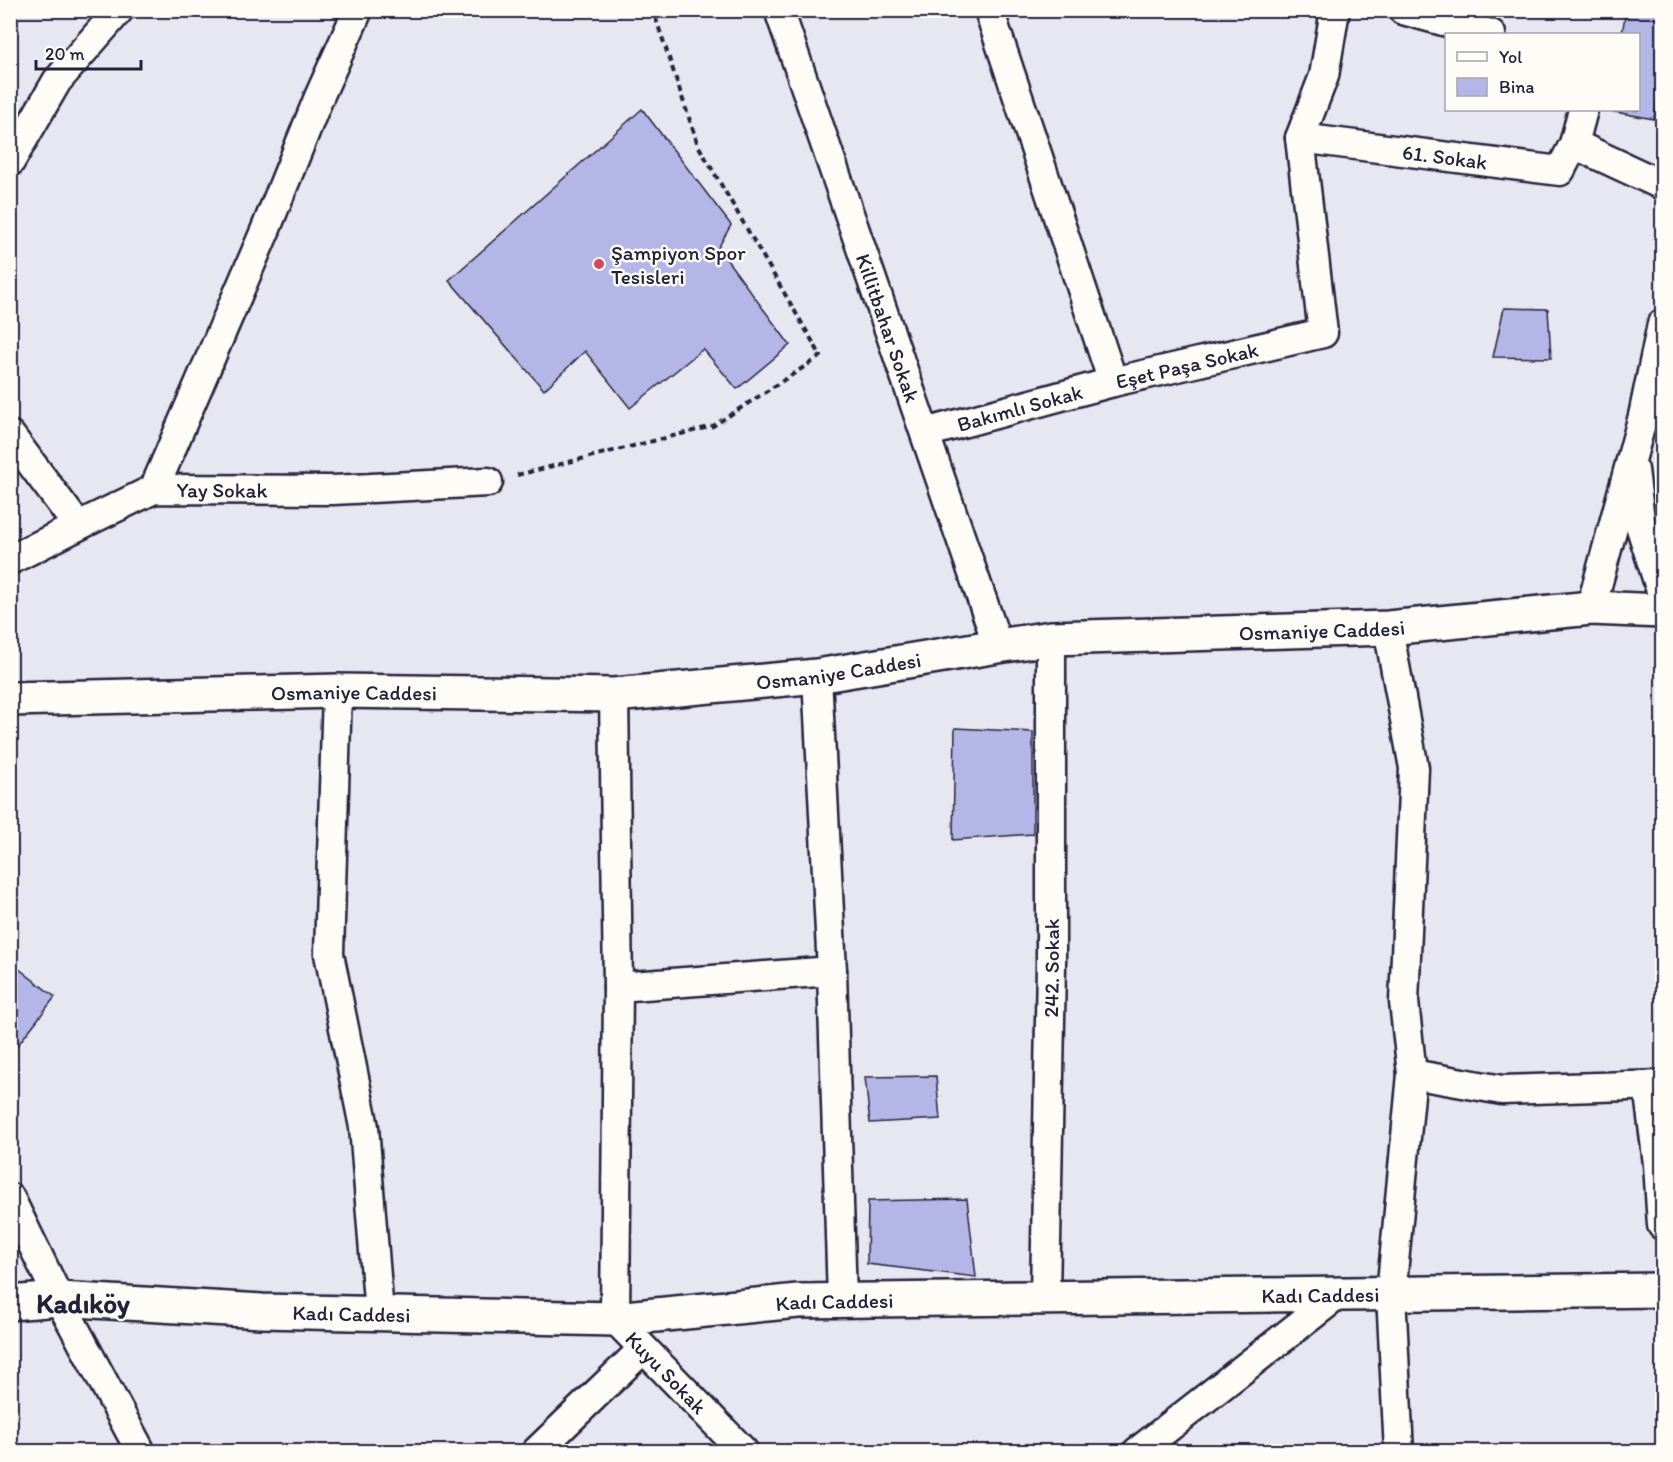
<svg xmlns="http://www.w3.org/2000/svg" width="1673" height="1462" font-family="Itim,sans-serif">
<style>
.building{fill:#b5b6e8;stroke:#22223b;stroke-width:1.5}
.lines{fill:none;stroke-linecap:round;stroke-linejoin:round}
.minor-casing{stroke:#22223b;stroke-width:33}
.tertiary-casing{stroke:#22223b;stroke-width:38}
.path{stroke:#22223b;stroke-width:4;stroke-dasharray:6 4.5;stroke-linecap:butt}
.minor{stroke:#fdfcf7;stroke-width:28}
.tertiary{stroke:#fdfcf7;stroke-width:33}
.poi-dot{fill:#d1495b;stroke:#fdfcf7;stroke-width:2}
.labels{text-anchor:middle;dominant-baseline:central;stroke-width:5;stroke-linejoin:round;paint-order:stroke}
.street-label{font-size:21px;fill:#22223b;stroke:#fdfcf7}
.poi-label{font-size:21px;fill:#22223b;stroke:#fdfcf7;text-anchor:start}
.district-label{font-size:27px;font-weight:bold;fill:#22223b;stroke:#fdfcf7}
</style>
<rect width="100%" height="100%" fill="#e7e7f2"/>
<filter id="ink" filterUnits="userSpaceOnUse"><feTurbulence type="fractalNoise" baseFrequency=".0167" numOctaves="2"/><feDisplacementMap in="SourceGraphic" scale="12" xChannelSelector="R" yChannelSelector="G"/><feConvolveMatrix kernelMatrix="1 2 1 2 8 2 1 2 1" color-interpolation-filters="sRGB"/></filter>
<g filter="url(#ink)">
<!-- building -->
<path class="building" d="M1626,10H1662V66L1654,119L1610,111V110H1638V34H1622Z
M642,109L731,225L718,248L790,345L737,389L703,349L630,408L585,351L544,390L449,280Z
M1504,308L1548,309L1551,358L1493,357Z
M955,728L1033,732V834L953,840Z
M10,962L55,997L10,1055Z
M936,1076L940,1119L870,1123L865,1077Z
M967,1199L976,1277L867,1264L868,1201Z"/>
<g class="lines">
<!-- minor casing -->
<g class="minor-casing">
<g id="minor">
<path id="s1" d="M779,10L998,646"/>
<path id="s2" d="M989,10L1113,382L1323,333L1300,138L1324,76L1335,10"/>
<path d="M1403,10L1491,34"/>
<path d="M1583,110L1574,144L1662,185"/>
<path id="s3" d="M1300,138L1560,171L1574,144"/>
<path d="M10,162L57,81L119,10"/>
<path id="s4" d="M925,433L1113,382"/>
<path id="s5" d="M10,435L78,526L154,489L333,490L488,482"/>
<path d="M1634,470L1641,528L1662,594"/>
<path d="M154,489L265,231L319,97L358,10"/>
<path d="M10,560L78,526"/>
<path d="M1591,608L1643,416L1662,324"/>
<path d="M1388,628L1414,768L1404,1002L1412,1074L1391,1294L1399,1452"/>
<path d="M817,676L832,971L842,1300"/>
<path d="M337,691L329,954L364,1127L379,1314"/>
<path d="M614,695L618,987L832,971"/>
<path id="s6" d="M618,987L615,1319L744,1452"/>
<path d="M1412,1074L1502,1090L1662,1085"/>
<path d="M1648,1086L1658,1164L1662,1225"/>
<path d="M10,1198L59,1299L141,1452"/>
<path id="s7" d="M1045,1298L1051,964V638"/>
<path d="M536,1452L643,1349"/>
<path d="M1137,1452L1339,1294"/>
</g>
</g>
<!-- tertiary casing -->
<g class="tertiary-casing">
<g id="tertiary">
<path id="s8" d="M10,699L337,691L614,695L817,676L998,646L1051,638L1388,628L1591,608L1662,611"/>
<path id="s9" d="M10,1303L59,1299L262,1311L615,1319L798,1301L1662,1290"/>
</g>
</g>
<!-- path -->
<path class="path" d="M517,475L713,426L821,356L698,145L653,10"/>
<!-- minor -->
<use href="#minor" class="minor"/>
<!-- tertiary -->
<use href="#tertiary" class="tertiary"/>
</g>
</g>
<!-- markers -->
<circle class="poi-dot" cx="599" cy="264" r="6"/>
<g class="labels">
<!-- street labels -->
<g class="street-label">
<text stroke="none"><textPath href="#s3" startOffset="146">61. Sokak</textPath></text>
<text stroke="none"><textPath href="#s1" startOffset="336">Killitbahar Sokak</textPath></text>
<text stroke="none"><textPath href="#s2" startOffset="468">Eşet Paşa Sokak</textPath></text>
<text stroke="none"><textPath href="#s4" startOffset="98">Bakımlı Sokak</textPath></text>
<text stroke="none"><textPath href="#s5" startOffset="266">Yay Sokak</textPath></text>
<text stroke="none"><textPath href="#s8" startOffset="1316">Osmaniye Caddesi</textPath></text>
<text stroke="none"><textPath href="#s8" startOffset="830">Osmaniye Caddesi</textPath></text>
<text stroke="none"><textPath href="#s8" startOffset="344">Osmaniye Caddesi</textPath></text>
<text stroke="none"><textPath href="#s7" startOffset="330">242. Sokak</textPath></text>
<text stroke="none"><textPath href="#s9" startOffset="1312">Kadı Caddesi</textPath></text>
<text stroke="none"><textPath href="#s9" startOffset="826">Kadı Caddesi</textPath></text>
<text stroke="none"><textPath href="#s9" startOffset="342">Kadı Caddesi</textPath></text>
<text stroke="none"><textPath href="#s6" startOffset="406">Kuyu Sokak</textPath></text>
</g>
<!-- poi labels -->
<g class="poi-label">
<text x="611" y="252">Şampiyon Spor<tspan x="611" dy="24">Tesisleri</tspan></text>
</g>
<!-- district labels -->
<g class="district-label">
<text x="83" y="1303">Kadıköy</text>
</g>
</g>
<!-- margin -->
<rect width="1673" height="1462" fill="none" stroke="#fdfcf7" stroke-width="36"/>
<rect x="18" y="18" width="1637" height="1426" fill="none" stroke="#22223b" stroke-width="2" filter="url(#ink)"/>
<!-- legend -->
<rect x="1445" y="33" width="195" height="78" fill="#fdfcf7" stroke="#a5a5ac" stroke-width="1.5"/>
<rect x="1457" y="52" width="30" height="9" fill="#fdfcf7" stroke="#a5a5ac" stroke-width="1.5"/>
<text x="1499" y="63" font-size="18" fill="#22223b">Yol</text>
<rect x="1457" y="78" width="30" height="18" fill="#b5b6e8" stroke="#a5a5ac" stroke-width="1.5"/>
<text x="1499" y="93" font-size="18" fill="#22223b">Bina</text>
<!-- scale -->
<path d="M36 60v9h105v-9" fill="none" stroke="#22223b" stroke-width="3"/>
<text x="45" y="60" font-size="18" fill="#22223b" stroke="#fdfcf7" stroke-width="4.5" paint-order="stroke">20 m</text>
</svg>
